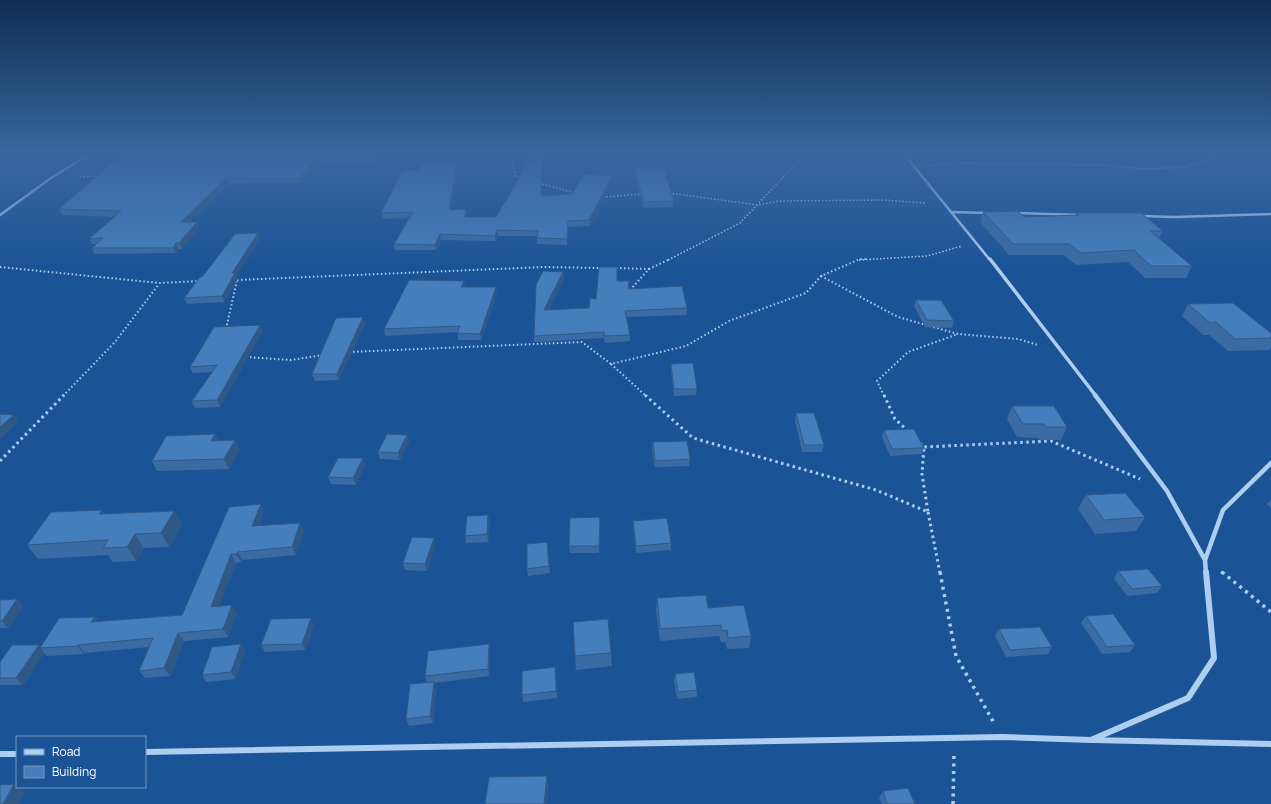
<svg xmlns="http://www.w3.org/2000/svg" width="1271" height="804" font-family="Manrope,sans-serif">
<style>
.lines{fill:none;stroke-linecap:round;stroke-linejoin:round}
.path-far3{stroke:#aecef0;stroke-width:1.5;stroke-dasharray:1.5 2;stroke-linecap:butt}
.path-far2{stroke:#aecef0;stroke-width:2;stroke-dasharray:1.5 2.5;stroke-linecap:butt}
.path-far1{stroke:#aecef0;stroke-width:3;stroke-dasharray:2.5 3.5;stroke-linecap:butt}
.path{stroke:#aecef0;stroke-width:3.5;stroke-dasharray:3 4.5;stroke-linecap:butt}
.minor-far3{stroke:#aecef0;stroke-width:2.5}
.minor-far2{stroke:#aecef0;stroke-width:3.5}
.minor-far1{stroke:#aecef0;stroke-width:4.5}
.minor{stroke:#aecef0;stroke-width:6}
.wall{fill:#3a6ca3}
.shaded-wall{fill:#305884}
.building{fill:#447ebd;stroke:#305884}
</style>
<rect width="100%" height="100%" fill="#1b5496"/>
<g class="lines">
<!-- path-far3 -->
<path class="path-far3" d="M511,154L515,176L523,178
M929,166L951,163L1104,165L1145,169L1184,167L1233,154
M80,177L99,176
M539,183L575,193
M669,193L758,205L779,201L884,200L926,203
M603,197L644,194
M668,260L740,223L802,157L812,154
M859,260L927,256L962,246"/>
<!-- path-far2 -->
<path class="path-far2" d="M0,267L159,283L200,281
M616,268L649,269
M821,276L898,317L958,334L1018,339L1038,345
M237,280L544,267L601,268
M630,290L649,269L670,259
M226,329L237,280H235
M349,352L582,342L611,364L686,346L729,321L806,293L821,276L860,259H868
M246,357L291,360L323,355
M611,364L646,396
M63,396L115,342L159,284
M884,396L877,381L908,352L958,334"/>
<!-- path-far1 -->
<path class="path-far1" d="M645,395L693,438L876,490L928,512L922,474L924,447
M884,395L895,419L908,431
M920,443L924,447L1051,441L1140,479
M0,461L64,395
M928,512L940,573
M1221,572L1223,573"/>
<!-- path -->
<path class="path" d="M940,572L956,656L994,723
M1222,572L1271,612
M953,804L954,753"/>
<!-- minor-far3 -->
<path class="minor-far3" d="M904,154L990,260
M953,212L987,213
M1015,213L1081,215
M0,215L51,178L90,154
M1141,216L1175,217L1271,214"/>
<!-- minor-far2 -->
<path class="minor-far2" d="M990,259L1096,396"/>
<!-- minor-far1 -->
<path class="minor-far1" d="M1095,395L1167,491L1205,560L1206,573
M1205,560L1223,510L1271,463"/>
<!-- minor -->
<path class="minor" d="M1093,740L1271,744
M145,752L1003,737L1091,740L1188,698L1214,658L1206,572
M0,754H17"/>
</g>
<!-- wall -->
<path class="wall" d="M122,154H381L376,165L314,166L301,183L228,184L190,222H197L199,227L182,249H179L175,253L95,254L92,248L96,244H92L89,239L115,217L62,215L59,209Z
M542,154L541,196L572,194L612,176V181L590,226L568,227L567,245L537,244V236H498L496,241L441,240L436,250H395L394,244L409,218L383,219L381,213L418,170L459,165L451,210L466,209L467,217H496Z
M634,168L674,201L673,207L644,208L634,173Z
M983,212L1024,217L1075,215L1076,213L1163,231L1159,238L1192,266L1186,278H1145L1128,262L1076,265L1064,255H1009L980,222Z
M258,233L260,238L236,276L238,279L224,302L187,304L184,298L202,277Z
M563,272L564,278L548,310L589,308L596,299L617,281L629,287V289L687,308V315L627,317L630,335V341L605,343L604,338L534,342V336Z
M464,281L465,287L497,293L481,340H458V332L385,336L384,329Z
M916,300L954,321L952,328L925,327L914,306Z
M1188,304L1271,333V347L1269,350L1228,351L1209,335H1203L1182,316Z
M365,323L339,380L315,381L312,374Z
M260,325L262,332L220,407L195,408L192,401L212,372L193,373L190,367Z
M671,364L697,389L696,395L674,396L671,370Z
M1012,406L1067,427L1061,440H1040L1038,438L1017,437L1007,419Z
M796,413L824,445L822,452H802L795,420Z
M884,430L924,448L922,454L890,456L882,437Z
M215,434L218,440H235L239,450L229,469L157,471L152,461Z
M407,435L409,442L400,460L380,459L378,452Z
M653,442L690,459L689,466L655,467L652,449Z
M363,458L365,465L356,485L331,484L328,477Z
M1086,495L1145,517L1136,531L1095,534L1078,509Z
M1271,500V508L1267,504Z
M102,510L105,514L174,511L182,524L169,547L144,548L136,561L113,562L108,555L38,559L27,545Z
M264,512L259,526L304,531L296,555L242,560L241,562L236,563L219,606L237,613L228,637L184,641L170,676L145,678L139,671L149,647L85,653L84,654L47,656L44,653L23,685H0V662L39,645L41,647L95,617L99,622L182,615Z
M488,515L490,522L488,542L466,543L465,536Z
M633,521L671,543V550L636,553L633,528Z
M600,524L599,553H570L569,546Z
M547,542L550,573L528,576L527,569Z
M435,545L427,571L405,570L403,563Z
M1118,571L1162,586L1157,593L1127,596L1114,578Z
M657,598L708,608L751,636L749,648L727,649L725,642H721L719,636L660,641L656,609Z
M17,599L23,606L8,628H0V600Z
M1086,616L1135,645L1130,652L1102,654L1081,623Z
M314,625L305,650L265,652L261,645Z
M999,629L1052,647L1048,654L1006,657L995,636Z
M241,644L245,651L235,679L206,682L202,675Z
M489,644L490,651L489,676L434,683L436,689L433,723L409,726L406,719L427,683L425,676Z
M611,653L612,666L576,670L575,656Z
M556,674L557,698L523,702L522,695Z
M675,674L697,690V697L677,699L674,681Z
M883,791L915,804H882L879,798Z"/>
<!-- shaded-wall -->
<path class="shaded-wall" d="M377,154H381L376,165L374,160Z
M458,160L459,165L450,216L449,210Z
M313,161L314,166L301,183L299,178Z
M612,176V181L590,226L589,220Z
M226,178L228,184L184,228L181,222Z
M466,209L467,215L466,222L465,217Z
M197,222L199,227L182,249L179,243Z
M497,230L498,236L496,241L495,236Z
M258,233L260,238L236,276L238,279L224,302L222,296L232,273Z
M440,234L441,240L436,250L435,245Z
M176,243L179,249L175,253L173,248Z
M563,272L564,278L544,317V310Z
M464,281L465,287H461Z
M496,287L497,293L481,340L480,334Z
M363,317L365,323L339,380L337,374Z
M260,325L262,332L220,407L217,400Z
M14,415L18,422L0,439V427Z
M215,434L220,444L211,441Z
M407,435L409,442L400,460L398,453Z
M235,440L239,450L229,469L224,459Z
M363,458L365,465L356,485L353,478Z
M261,504L264,512L256,534L252,526Z
M102,510L111,524L99,514Z
M174,511L182,524L169,547L161,533Z
M488,515L490,522L488,542L487,534Z
M300,523L304,531L296,555L292,547Z
M135,534L144,548L136,561L127,547Z
M434,538L435,545L427,571L425,564Z
M238,552L242,560L241,562L236,554Z
M231,554L236,563L216,615L211,607Z
M17,599L23,606L8,628L2,621Z
M232,605L237,613L228,637L223,629Z
M95,617L101,625L91,622Z
M311,618L314,625L305,650L302,644Z
M178,633L184,641L170,676L164,668Z
M241,644L245,651L235,679L231,672Z
M489,644L490,651L489,676L488,669Z
M39,645L42,648H40L44,653L23,685L16,678Z
M78,645L85,653L84,654L77,646Z
M555,667L556,674L557,698L556,691Z
M434,682L436,689L433,723L430,716Z
M547,776L549,788L547,804H544Z
M14,784L17,786V787H18L25,793L19,804H3Z"/>
<!-- building -->
<path class="building" d="M122,154H377L374,160L313,161L299,178H226L181,222H197L179,243H176L173,248H92L103,238L89,239L121,211L59,209Z
M533,154H542L541,196L572,194L584,174L612,176L589,220L568,221L567,239L537,238L538,231L497,230L495,236L440,234L435,245L394,244L413,212L381,213L402,171L418,170L423,162L458,160L449,210L466,209L465,217H496Z
M634,168H664L674,201L644,202Z
M1018,211L1024,217L1079,215L1076,213H1141L1163,231H1150L1192,266H1151L1134,250L1081,253L1069,244H1013L983,212Z
M258,233L232,273H235L222,296L184,298L200,277H202L235,234Z
M599,267H617V281H629L628,289L682,286L687,308L625,311L630,335L604,336V332L534,336L536,285L543,271L563,272L544,310L589,308L590,298L596,299Z
M409,280L464,281L461,287H496L480,334L457,333L460,326L384,329Z
M916,300H941L954,321L927,320Z
M1233,303L1271,333V338L1235,339L1216,322L1210,323L1188,304Z
M363,317L337,374H312L336,318Z
M260,325L217,400L192,401L217,365L190,367L214,327Z
M693,363L697,389H674L671,364Z
M1012,406H1054L1067,427H1046L1044,424H1023Z
M796,413H814L824,445H804Z
M0,414L14,415L0,427Z
M914,429L924,448L892,449L884,430Z
M215,434L211,441L235,440L224,459L152,461L166,436Z
M387,434L407,435L398,453L378,452Z
M687,441L690,459L655,461L653,442Z
M338,458H363L353,478L328,477Z
M1125,493L1145,517L1104,520L1086,495Z
M261,504L252,526L300,523L292,547L238,552L236,554H231L211,607L232,605L223,629L178,633L164,668L139,671L153,638L78,645L77,646L40,648L59,618L95,617L91,622L182,615L229,507Z
M102,510L99,514L174,511L161,533L135,534L127,547L103,548L108,540L27,545L51,512Z
M488,515L487,534L465,536L467,516Z
M600,517L599,546H569L570,518Z
M667,518L671,543L636,546L633,521Z
M412,537L434,538L425,564L403,563Z
M547,542L549,566L527,569V544Z
M1148,569L1162,586L1132,589L1118,571Z
M706,595L708,608L744,605L751,636L728,638L727,630L722,631L721,625L660,629L657,598Z
M17,599L2,621H0V600Z
M1113,614L1135,645L1107,647L1086,616Z
M311,618L302,644L261,645L271,619Z
M608,619L611,653L575,656L573,622Z
M1040,627L1052,647L1010,650L999,629Z
M241,644L231,672L202,675L212,647Z
M489,644L488,669L425,676L428,651Z
M12,645H39L16,678H0V662Z
M555,667L556,691L522,695V671Z
M694,672L697,690L678,692L675,674Z
M434,682L430,716L406,719L410,684Z
M547,776L544,804H485L489,777Z
M14,784L3,804H0V785Z
M908,788L915,804H887L883,791Z"/>
<!-- sky -->
<linearGradient id="sky" x2="0" y2="1"><stop stop-color="#0f2e52"/><stop offset="0.58" stop-color="#3967a0"/><stop offset="1" stop-color="#3967a0" stop-opacity="0"/></linearGradient>
<rect width="1271" height="267" fill="url(#sky)"/>
<!-- legend -->
<rect x="16" y="736" width="130" height="52" fill="#1b5496" stroke="#7698c0"/>
<rect x="24" y="749" width="20" height="6" fill="#aecef0" stroke="#7698c0"/>
<text x="52" y="756" font-size="12" fill="#ffffff">Road</text>
<rect x="24" y="766" width="20" height="12" fill="#447ebd" stroke="#7698c0"/>
<text x="52" y="776" font-size="12" fill="#ffffff">Building</text>
</svg>
